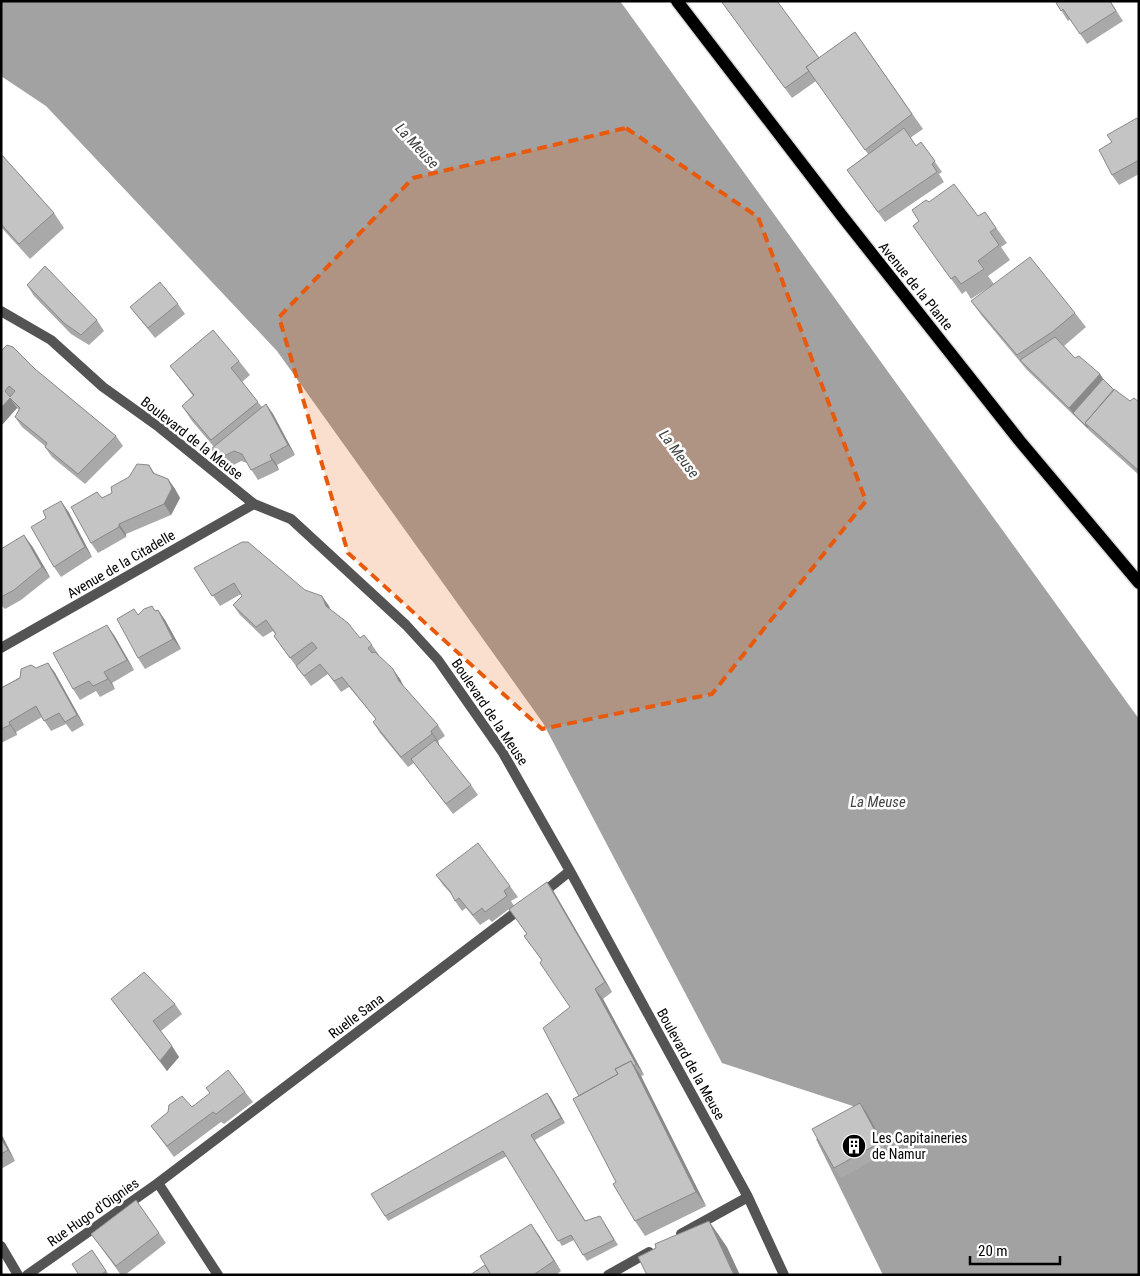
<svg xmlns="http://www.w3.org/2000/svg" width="1140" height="1276" font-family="'Roboto Condensed',sans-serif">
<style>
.water{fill:#a2a2a2}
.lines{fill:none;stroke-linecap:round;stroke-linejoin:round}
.primary-casing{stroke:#dbdbdb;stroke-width:15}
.minor{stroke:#545454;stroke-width:10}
.primary{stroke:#000;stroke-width:12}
.wall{fill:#a9a9a9}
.shaded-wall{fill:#898989}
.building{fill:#c4c4c4;stroke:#898989;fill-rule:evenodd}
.marked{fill:#e8590c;fill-opacity:0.2;stroke:#e8590c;stroke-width:4;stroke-dasharray:10 6;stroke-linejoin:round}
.labels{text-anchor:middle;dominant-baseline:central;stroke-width:5;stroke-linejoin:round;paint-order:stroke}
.street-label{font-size:14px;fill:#000;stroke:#fff}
.poi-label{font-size:14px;fill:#000;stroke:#fff;text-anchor:start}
.water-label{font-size:15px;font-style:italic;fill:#434343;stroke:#fff}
</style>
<rect width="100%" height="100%" fill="#fff"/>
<!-- water -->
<path class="water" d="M1,1H620L1139,719V1275H883L816,1139L865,1110L722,1063L543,723L277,351L46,106L1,76Z"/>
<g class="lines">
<!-- primary casing -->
<g class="primary-casing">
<path id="primary" d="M677,1L842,216L1019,440L1139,583"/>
</g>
<!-- minor -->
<path class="minor" d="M1,311L51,340L103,387L159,427L254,504L291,519L406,625L438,660L503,753L570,871L748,1197L784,1275
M1,648L254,504
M540,895L570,871
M158,1183L524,906
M681,1234L748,1197
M1,1246L18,1275
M27,1275L158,1183L218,1275
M608,1275L649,1252"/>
<!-- primary -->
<use href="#primary" class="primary"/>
</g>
<!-- wall -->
<path class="wall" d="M721,1L819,58L855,32L923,129L910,138L916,146L921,142L942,172L939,174L944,182L885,222L847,170L868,154L816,81L792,98Z
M1055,1H1110L1123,21L1087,44L1070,19L1068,21Z
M1139,121V174L1119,185L1112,175Z
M1,154L54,213L64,228L30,259L1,227Z
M929,202L978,216L985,212L1007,243L1001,247L1010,260L988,276L994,284L971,299L966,291L962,294L913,226L919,221Z
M27,285L97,320L104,331L89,345L71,334L34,296Z
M971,301L1075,313L1086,327L1064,346L1075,358L1100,374L1103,379L1114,390L1130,401L1139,402V475L1092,433L1027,370L982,316Z
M178,304L185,314L155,338L138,317L130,307Z
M1,351L35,369L116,436L123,446L85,484L52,457L45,447V446L22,427L15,417L19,410L17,408L1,426Z
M239,361L250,375L242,382L262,407L266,404L273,414L295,455L277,465L279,470L258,480L247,463L241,461L232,466L218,459L211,449L214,447L192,421L182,406L193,396L181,380L170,366Z
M149,465L155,474L168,479L175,489L180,498L171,515L126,534V537L98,553L91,543L102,498L112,493L129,477Z
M68,511L92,557L61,577L54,567L46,518Z
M32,546L50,577L21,600L5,609L1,605V549Z
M194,568L305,590L329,606L330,610L360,638L372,645L379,655V656L400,679L404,687L438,725L445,736L438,741L439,744V745L471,785L478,795L453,814L414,763L408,767L380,733L373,722L376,719L349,687L341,692L328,674L311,686L281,646L274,636L275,634L273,631L263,637L240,615L233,605L242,596L241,594L220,606Z
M158,610L165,620L181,649L145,669L138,658V615Z
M114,635L134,670L112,683L115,689L100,697L96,691L80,700L73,689Z
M48,663L55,673L84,725L72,732L66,724L51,731L42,717L16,732L17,735L1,743V688L36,668Z
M436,875L510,886L518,897L511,901L514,906L547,882L554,892L612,992L603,999L644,1075L641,1076L706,1206L645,1236L635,1221L616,1182L579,1096L570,1007L542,961L524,936L527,934L509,909L492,922L489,919L480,925L466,908L462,911L455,901L452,895L443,885Z
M111,999L175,1004L182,1014L161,1031L179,1057L167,1071Z
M245,1092L253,1102L224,1124L221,1122L174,1157L151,1126L192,1107Z
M547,1093L565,1123L535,1140L585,1220L604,1222L618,1245L587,1261L574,1240L562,1246L507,1156L388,1221L385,1216Z
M860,1103L867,1113L888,1152L841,1178L834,1168Z
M1,1135L15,1161L1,1169Z
M136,1200L166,1243L125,1275H121L91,1234Z
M538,1234L561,1271L556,1275H470Z
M92,1250L109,1275H79Z"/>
<!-- shaded-wall -->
<path class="shaded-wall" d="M1100,374L1107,385L1073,413L1069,408Z
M10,398L17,408L1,426V408Z
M266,404L273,414L295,455L288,445Z
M270,455L277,465L279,470L272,460Z
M168,479L175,489L180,498L171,515L164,504Z
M61,501L68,511L92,557L85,547Z
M119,524L126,534V537L119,527Z
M24,535L32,546L50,577L42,567Z
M322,596L329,606L333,616L326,606Z
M158,610L165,620L181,649L173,639Z
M107,625L114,635L134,670L127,660Z
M48,663L55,673L84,725L77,715Z
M393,669L400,679L406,692L399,681Z
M104,672L112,683L115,689L108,679Z
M9,722L16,732L17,735L10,725Z
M431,731L438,741L439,744L432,734Z
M547,882L554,892L612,992L605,982Z
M595,989L603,999L644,1075L636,1064Z
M172,1046L179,1057L167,1071L160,1061Z
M631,1061L641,1076L706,1206L696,1192Z
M547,1093L551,1098L565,1123L561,1118Z
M860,1103L867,1113L888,1152L881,1142Z
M1,1135L3,1137L15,1161L8,1150L1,1138Z
M709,1221L727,1247L740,1275H734Z
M531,1224L538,1234L561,1271L554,1261Z"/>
<!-- building -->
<path class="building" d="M721,1H777L819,58L806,67L809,71L785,88Z
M1055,1H1110L1116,11L1080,34L1063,9L1061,11Z
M855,32L912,114L865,150L806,67Z
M1137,118L1139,122V160L1112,175L1099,150L1112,142L1107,135Z
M904,128L916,146L921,142L935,161L932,164L937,172L878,212L847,170Z
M1,154L54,213L19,244L1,224Z
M954,184L978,216L985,212L996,228L990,232L999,245L978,261L984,269L961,284L955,276L951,279L913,226L919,221L912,210L926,200L929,202Z
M1030,257L1075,313L1052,332L1017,355L971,301Z
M45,266L97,320L81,335L64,323L27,285Z
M160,282L178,304L148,328L130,307Z
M213,330L239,361L231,368L258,402L211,440L182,406L194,395L170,366Z
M1055,337L1075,358L1079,356L1100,374L1069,408L1020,360Z
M7,345L13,347L35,369L116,436L78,474L45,447L47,443L15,417L20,408L10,398L1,408V351ZM9,386L15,391L10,397L5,391Z
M1103,379L1114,390L1085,423L1088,428L1073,413Z
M1114,389L1130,401L1134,398L1139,402V471L1085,423Z
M266,404L288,445L270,455L272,460L251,470L242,454L234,451L224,456L211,449Z
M137,464L149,465L153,473L168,479L172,488L164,504L119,524V527L91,543L71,507L97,492L102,498L112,493L111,487L129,477Z
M61,501L85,547L54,567L31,527L46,518L43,511Z
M24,535L42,567L14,590L1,597V549Z
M242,542H248L305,590L322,596L326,606L348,623L360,638L364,635L372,645L368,648L372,653L375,652L393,669L399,681L438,725L431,731L432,734L401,757L373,722L376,719L342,677L334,681L320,664L304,676L296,666L317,648L312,642L290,658L274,636L276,634L266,620L256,627L233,605L242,596L234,583L212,596L194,568Z
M152,606L155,611L158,610L173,639L138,658L117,619L134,609L138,615L144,609Z
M107,625L127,660L104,672L108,679L93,686L89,681L73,689L53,653Z
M48,663L77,715L65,722L59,713L44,721L36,706L9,722L10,725L1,729V688L20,678L21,669L31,665L36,668Z
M435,740L471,785L446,804L411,759Z
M478,843L510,886L504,891L507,896L485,912L482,908L473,915L459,898L455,901L450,891L436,875Z
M547,882L605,982L595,989L636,1064L634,1066L631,1061L615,1069L618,1074L579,1096L543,1028L570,1007L540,963L542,960L524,936L527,934L509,909Z
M144,972L175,1004L153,1021L172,1046L160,1061L111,999Z
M631,1061L696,1192L635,1221L613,1184L616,1182L573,1099L618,1074L615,1069Z
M228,1070L245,1092L216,1114L213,1112L167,1146L151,1126L168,1112L169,1105L182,1096L192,1107L210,1093L206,1088Z
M547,1093L561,1118L531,1135L585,1221L600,1216L614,1240L583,1255L571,1235L558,1241L503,1151L385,1216L371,1194Z
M860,1103L881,1142L834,1168L812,1129Z
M1,1138L8,1150L1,1154Z
M136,1200L159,1233L116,1266L91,1234Z
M709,1221L734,1275H647L638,1257L656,1248L655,1244Z
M531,1224L554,1261L533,1275H491L480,1256Z
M92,1250L106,1271L101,1275H79L72,1264Z
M485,1265L491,1275H470Z"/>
<!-- marked area -->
<path class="marked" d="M626,128L758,217L866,501L712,694L542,729L348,553L279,317L413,178Z"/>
<!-- icons -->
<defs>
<g id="building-disc" transform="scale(1.25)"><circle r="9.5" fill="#000" stroke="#fff"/><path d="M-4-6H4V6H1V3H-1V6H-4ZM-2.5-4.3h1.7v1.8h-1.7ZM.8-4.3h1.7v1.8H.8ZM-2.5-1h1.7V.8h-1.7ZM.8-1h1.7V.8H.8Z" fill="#fff"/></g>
</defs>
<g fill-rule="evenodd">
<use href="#building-disc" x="854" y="1146"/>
</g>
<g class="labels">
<!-- street labels -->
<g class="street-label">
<text transform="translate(916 286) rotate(51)">Avenue de la Plante</text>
<text transform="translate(192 438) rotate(38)">Boulevard de la Meuse</text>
<text transform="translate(121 564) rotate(-30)">Avenue de la Citadelle</text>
<text transform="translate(490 712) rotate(56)">Boulevard de la Meuse</text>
<text transform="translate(356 1016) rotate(-37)">Ruelle Sana</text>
<text transform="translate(691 1064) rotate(61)">Boulevard de la Meuse</text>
<text transform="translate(93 1212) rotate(-35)">Rue Hugo d'Oignies</text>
</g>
<!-- poi labels -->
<g class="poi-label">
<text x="872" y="1138">Les Capitaineries<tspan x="872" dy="16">de Namur</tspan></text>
</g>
<!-- water labels -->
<g class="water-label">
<text transform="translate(417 146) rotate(47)">La Meuse</text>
<text transform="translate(679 454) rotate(53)">La Meuse</text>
<text x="878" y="802">La Meuse</text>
</g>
</g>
<!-- border -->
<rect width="1140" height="1276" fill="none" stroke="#000000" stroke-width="5"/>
<!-- scale -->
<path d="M970 1256v8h90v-8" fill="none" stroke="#000000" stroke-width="2.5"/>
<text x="978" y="1256" font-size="15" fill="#000000" stroke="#ffffff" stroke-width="4" paint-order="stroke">20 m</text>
</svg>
